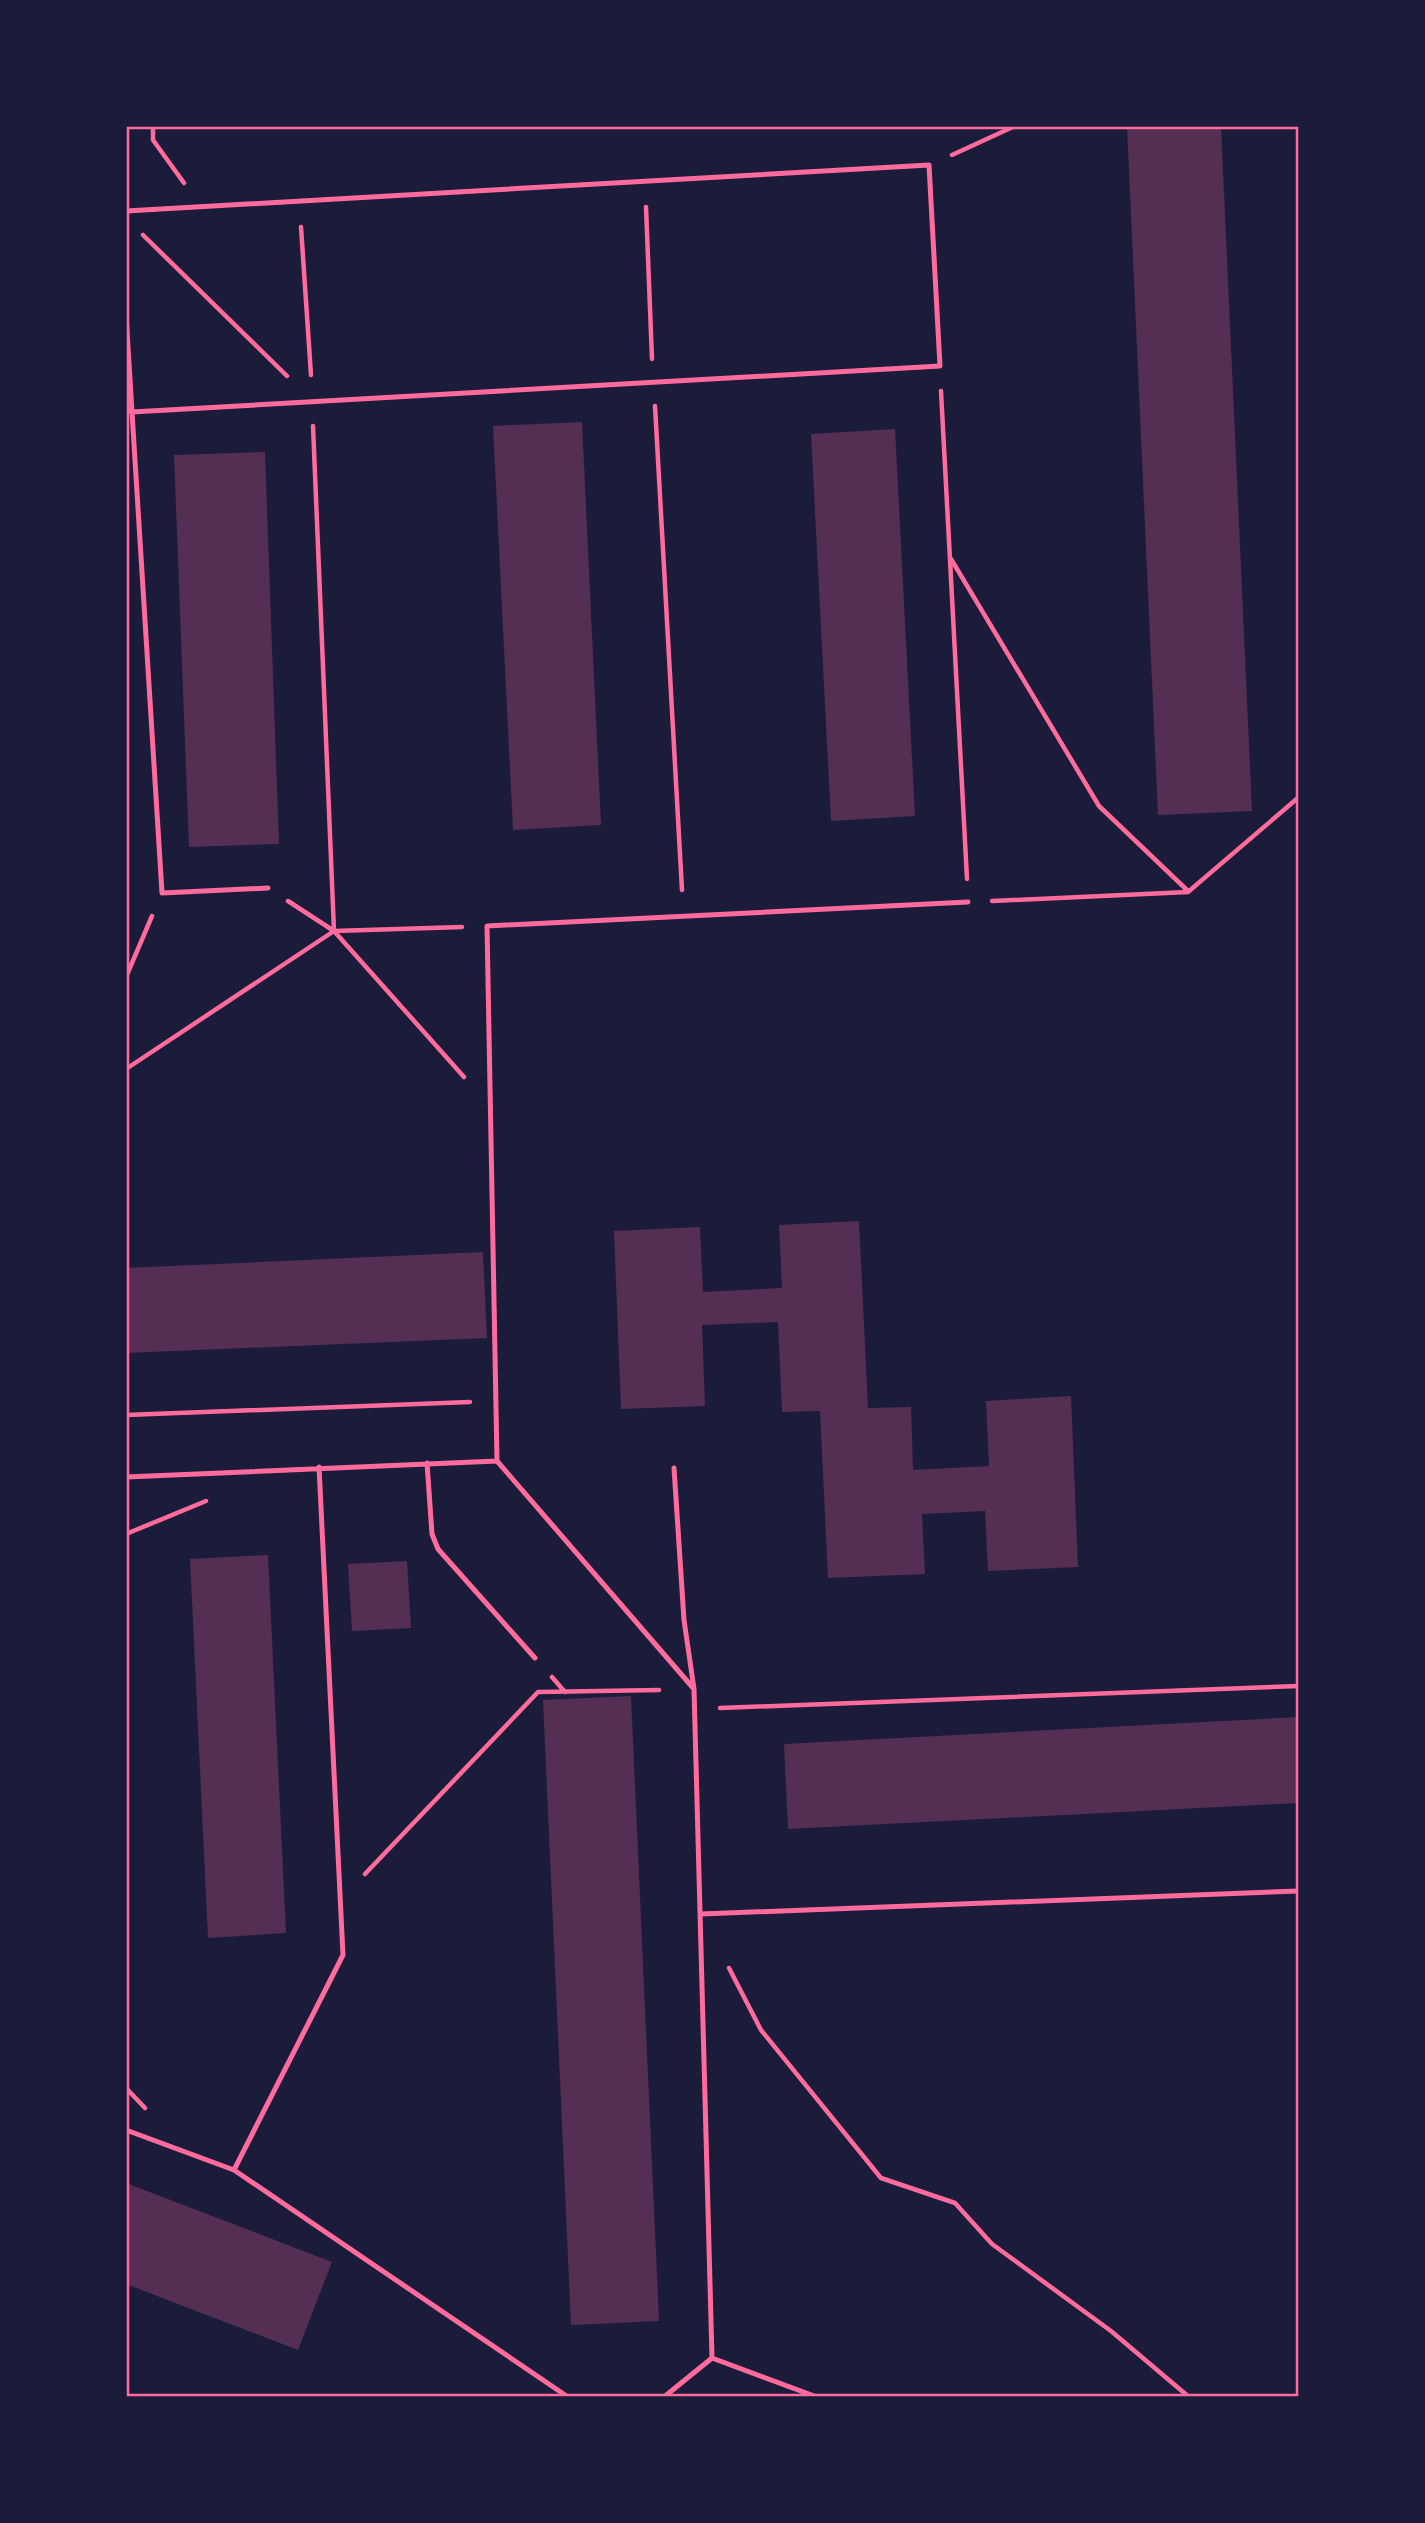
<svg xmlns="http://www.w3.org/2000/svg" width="1425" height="2523" font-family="Manrope,sans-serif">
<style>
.building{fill:#542f53}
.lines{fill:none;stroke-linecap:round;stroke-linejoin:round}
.path{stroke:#ff6b9d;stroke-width:4.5}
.service{stroke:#ff6b9d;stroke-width:5}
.neatline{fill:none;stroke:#ff6b9d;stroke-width:2.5}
</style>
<rect width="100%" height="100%" fill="#1b1b3a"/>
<!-- building -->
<path class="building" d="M1127,126H1221L1252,811L1158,815Z
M582,422L601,825L513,830L493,426Z
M895,429L915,816L831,821L811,434Z
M265,452L279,844L189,847L174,455Z
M859,1221L868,1408L911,1407L913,1470L989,1466L986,1401L1071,1396L1078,1567L988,1571L985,1511L922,1514L925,1574L828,1578L820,1411L782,1412L778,1322L702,1325L705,1406L621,1409L614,1231L700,1227L703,1292L782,1288L779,1225Z
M483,1252L487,1338L126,1353V1268Z
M268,1555L286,1933L208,1938L190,1559Z
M407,1561L411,1628L352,1631L348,1564Z
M631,1696L659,2321L571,2325L543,1700Z
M1299,1717V1803L788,1829L784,1744Z
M126,2183L332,2262L298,2350L126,2284Z"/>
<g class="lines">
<!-- path -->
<path class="path" d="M153,126V140L184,183
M952,155L1015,126
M646,207L652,359
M301,227L311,375
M143,235L287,376
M941,391L967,879
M655,406L682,890
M313,426L334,931
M951,559L1099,806L1188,891
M288,901L334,931L464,1077
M992,901L1188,892L1299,797
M126,977L152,916
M126,1069L334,931L462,927
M126,1415L470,1402
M126,1534L206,1501
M552,1677L565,1692
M720,1708L1299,1686
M365,1874L538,1692L659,1690
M729,1968L761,2030L881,2178L955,2203L992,2244L1111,2331L1189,2397
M126,2088L145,2108"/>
<!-- service -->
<path class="service" d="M126,211L929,165L940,366L132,412L126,314
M126,409L132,412L162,893L268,888
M497,1461L487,926L968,902
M427,1463L432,1534L438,1549L535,1658
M126,1477L497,1461L694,1689
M701,1914L1299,1891
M126,2130L234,2170L568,2397
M234,2170L343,1955L319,1467
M712,2358L817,2397
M664,2397L712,2358L694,1689L684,1620L674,1468"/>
</g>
<!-- border -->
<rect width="1425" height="2523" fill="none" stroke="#1b1b3a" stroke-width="256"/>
<rect x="128" y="128" width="1169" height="2267" class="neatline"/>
</svg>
